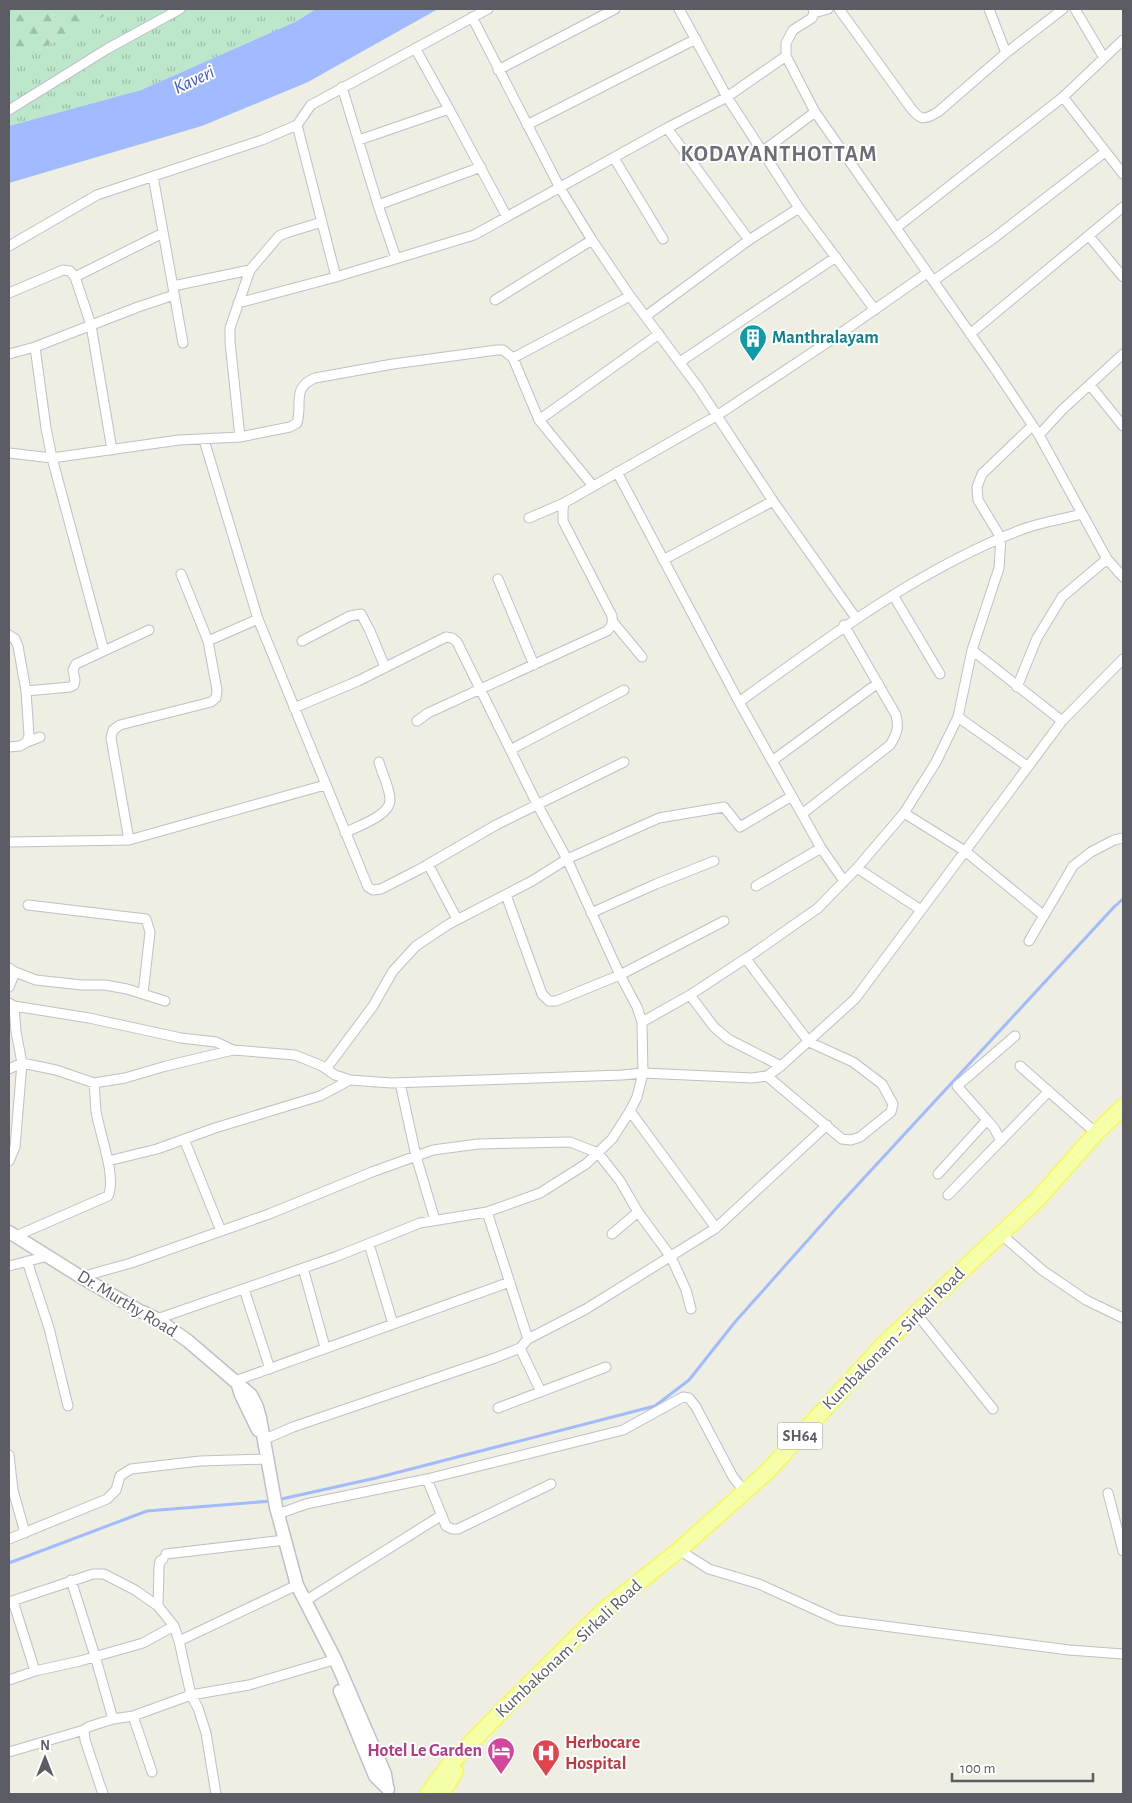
<svg xmlns="http://www.w3.org/2000/svg" width="1132" height="1803" font-family="'Alegreya Sans',sans-serif">
<style>
.grass{fill:url(#grass-tufts)}
.forest{fill:url(#forest-firs)}
.water{fill:#a2bbff}
.lines{fill:none;stroke-linecap:round;stroke-linejoin:round}
.stream{stroke:#a2bbff;stroke-width:3}
.street-casing{stroke:#bfbfc7;stroke-width:11}
.secondary-casing{stroke:#bfc0c9;stroke-width:15}
.primary-casing{stroke:#f7f951;stroke-width:18}
.street{stroke:#fff;stroke-width:9}
.secondary{stroke:#fff;stroke-width:12}
.primary{stroke:#f4ffa7;stroke-width:15}
.labels{text-anchor:middle;dominant-baseline:central;stroke-width:4;stroke-linejoin:round;paint-order:stroke}
.shield{fill:#fff;stroke:#8c8d92;stroke-width:1}
.shield-label{font-size:16px;font-weight:bold;fill:#5b5c64}
.culture-label{font-size:18px;font-weight:bold;fill:#0d838f;stroke:#fff;text-anchor:start}
.street-label{font-size:18px;fill:#5b5c64;stroke:#fff}
.health-label{font-size:18px;font-weight:bold;fill:#be3a42;stroke:#fff;text-anchor:start}
.hotel-label{font-size:18px;font-weight:bold;fill:#b23c85;stroke:#fff;text-anchor:end}
.water-label{font-size:19px;font-style:italic;fill:#3e59c9;stroke:#fff}
.district-label{font-size:22px;font-weight:bold;letter-spacing:1px;fill:#6c6e76;stroke:#fff}
</style>
<defs>
<pattern id="grass-tufts" width="24" height="20" patternUnits="userSpaceOnUse" patternTransform="scale(1.25)"><rect width="24" height="20" fill="#bde7ca"/><path d="M3 7l-1-3M5 7V3M7 7l1-3M15 17l-1-3M17 17v-4M19 17l1-3" fill="none" stroke="#9dbea8"/></pattern>
<pattern id="forest-firs" width="22" height="20" patternUnits="userSpaceOnUse" patternTransform="scale(1.25)"><rect width="22" height="20" fill="#bde7ca"/><path d="M5 1l3.5 6h-7zM16 11l3.5 6h-7z" fill="#9dbea8"/></pattern>
</defs>
<rect width="100%" height="100%" fill="#eeeee2"/>
<!-- grass -->
<path class="grass" d="M118,9H316L295,22L141,90L9,126V65Z"/>
<!-- forest -->
<path class="forest" d="M9,9H118L9,65Z"/>
<!-- water -->
<path class="water" d="M316,9H438L308,82L202,126L9,183V126L141,90L295,22Z"/>
<g class="lines">
<!-- stream -->
<path class="stream" d="M277,1500L376,1478L655,1406L689,1380L735,1322L840,1204L1114,907L1123,899
M9,1563L147,1511L271,1501"/>
<!-- street casing -->
<g class="street-casing">
<path id="street" d="M679,9L727,97L799,208L875,310
M813,9L814,13L812,18L793,30L786,43V56L815,112L995,369L1039,435L1107,559L1123,577
M839,9L910,107C920,120 923,121 938,112L1006,53L1063,9
M989,9L1006,53
M1075,9L1104,58
M814,13L828,9
M472,17L560,188L592,240L630,296L698,387L773,501L856,618
M415,48L449,109
M498,70L615,9
M342,87L378,205
M1063,97L1123,174
M9,110L107,49L180,9
M297,125L336,277
M527,125L696,39
M667,128L749,240
M359,140L449,109L507,217
M762,152L815,112
M614,158L663,239
M153,176L183,343
M896,228L1063,97L1123,40
M1089,236L1123,277
M9,246L97,195L262,140L297,125L311,105L488,9
M396,258L378,205L481,167
M75,277L163,233
M933,281L994,238L1105,152
M173,286L250,270
M9,293L63,270L70,271L75,277L91,325L112,450
M495,300L592,240
M238,303L336,277L474,235L667,128L727,97L786,56
M646,316L749,240L799,208
M970,334L1123,207
M35,347L46,428L52,458L104,651
M9,354L35,347L138,307L174,295
M513,358L630,296
M680,362L836,257
M1090,385L1123,426
M539,420L659,334
M1039,435L1062,410L1123,354
M240,437L230,342V328L250,270L279,236L286,233L322,222
M204,440L258,619L368,887L373,890L381,889L420,869L496,825L624,762
M9,453L52,458L179,440L240,437L290,427L297,423C303,404 291,388 315,378L393,364L497,350H503L513,358L539,420L593,486
M617,472L739,702L821,848L844,881
M529,518L564,503
M663,560L773,501
M498,579L534,665
M893,595L940,674
M613,622L642,657
M9,635L15,639L18,646L26,691L29,735L27,742L20,746L9,747
M208,641L258,619
M302,641L350,616L361,614L370,631L385,667
M972,650L1062,721
M1017,687L1037,638L1062,597L1107,559
M26,691L70,687L74,685L75,680L73,670L76,664L149,630
M739,702C829,637 919,569 1023,529C1042,522 1063,519 1082,514
M958,717L1027,766
M417,721L428,713L607,631C612,626 613,623 612,616L563,521V510L564,503L718,415L831,340L927,273
M27,742L40,737
M510,750L624,690
M772,761L878,683
M904,813L965,851L1043,915
M802,814L890,745C897,734 899,728 896,715L844,625
M345,833C357,826 390,816 390,800C390,788 382,774 379,762
M129,840L111,738L113,730L120,725L211,702L216,698L217,690L208,641L181,574
M9,842L129,840L325,785
M428,864L457,919
M857,868L921,910
M756,886L821,848
M506,895L542,994L549,1001H556L620,975L724,921
M28,905L146,919L150,932L143,994
M591,913L656,884L714,861
M1029,941L1073,866L1091,852L1114,840L1123,838
M746,959L809,1042L853,1062L882,1084L893,1104L891,1112L860,1137L851,1140L842,1139L767,1076
M9,968L15,972L9,987
M15,972L36,980L82,985H105L127,989L165,1001
M690,995L714,1027L728,1039L781,1066
M9,1003L14,1006L89,1018L181,1038L216,1042L233,1050L295,1055L322,1066L335,1075L350,1080L391,1083L622,1075L643,1073L752,1078L767,1076L781,1066L855,999L1062,721L1123,659
M642,1022L690,995L754,953L818,908L857,868L904,813L936,762L958,717L972,650L999,568L1001,538L978,500L977,487L982,474L1032,426
M1020,1066L1096,1133
M9,1069L22,1063L56,1070L94,1083L125,1078L166,1066L233,1050
M326,1069L373,1006L393,971L416,946L449,924L532,881L567,859L659,818L724,807L740,827L792,796
M400,1083L416,1156L435,1220
M630,1111L716,1228
M987,1120L957,1086L1015,1036
M184,1139L221,1231
M9,1161L15,1147L22,1063L16,1032L14,1006
M108,1161L157,1149L215,1128L320,1096L350,1080
M938,1174L987,1120L994,1128L1001,1141
M948,1195L1049,1091
M487,1212L528,1339
M612,1234L638,1212
M1001,1234L1042,1270L1086,1300L1123,1318
M16,1236L108,1196C117,1177 99,1132 96,1111C95,1101 95,1092 94,1083
M369,1244L393,1324
M27,1261L49,1328L68,1406
M9,1266L48,1256
M303,1268L325,1347
M81,1277L131,1263L269,1214L372,1172L433,1150L478,1144L570,1142L598,1153L620,1181L638,1212L671,1257L686,1290L691,1309
M244,1289L270,1369
M916,1313L993,1409
M157,1319L335,1257L420,1223L487,1212L540,1193L586,1164L612,1139L630,1111L637,1097L643,1073L642,1022L637,1007L620,975L567,859L537,804L457,642L452,638L446,637L358,681L294,708
M520,1348L541,1392
M235,1381L510,1282
M498,1408L606,1367
M263,1440L293,1427L495,1358L520,1348L528,1339L586,1309L716,1228L827,1125
M9,1455L13,1490L25,1533
M427,1479L446,1526L452,1529H458L551,1484
M1108,1493L1123,1551
M278,1514L306,1504L427,1479L623,1430L683,1397L689,1398L696,1407L733,1477L745,1492
M9,1539L107,1499L116,1490L120,1476L131,1469L200,1461L267,1459
M679,1550L709,1569L759,1584L838,1620L1069,1650L1123,1654
M166,1554L285,1540
M71,1580L95,1656L113,1719
M13,1601L35,1671
M305,1601L442,1515
M9,1602L93,1574H104L135,1590L158,1606L174,1626L179,1641L191,1695L198,1708L206,1733L216,1794
M158,1606L159,1567L160,1561L163,1559
M179,1641L297,1585
M9,1680L35,1671L80,1661L143,1643L174,1626
M133,1716L152,1772
M9,1752L84,1730
M103,1794L85,1740L84,1730L88,1727L113,1719L133,1716L191,1695L249,1685L330,1661"/>
</g>
<!-- secondary casing -->
<g class="secondary-casing">
<path id="secondary" d="M9,1232L81,1277L138,1310L157,1319L188,1341L251,1395L257,1407L260,1418L276,1507L297,1585L336,1661L385,1774L387,1787
M238,1385L241,1395L258,1430
M340,1691L375,1776L388,1789"/>
</g>
<!-- primary casing -->
<g class="primary-casing">
<path id="primary" d="M428,1794L450,1764L502,1711L604,1610L679,1550L768,1471L883,1345L1038,1199L1096,1133L1123,1107
M442,1794L455,1771"/>
</g>
<!-- street -->
<use href="#street" class="street"/>
<!-- secondary -->
<use href="#secondary" class="secondary"/>
<!-- primary -->
<use href="#primary" class="primary"/>
</g>
<!-- icons -->
<defs>
<g id="building-pin" transform="scale(1.4375)"><path d="M0 17L-7.5 6A9.5 9.5 0 1 1 7.5 6Z" fill="#0f9aa8" stroke="#fff"/><path d="M-4-6H4V6H1V3H-1V6H-4ZM-2.5-4.3h1.7v1.8h-1.7ZM.8-4.3h1.7v1.8H.8ZM-2.5-1h1.7V.8h-1.7ZM.8-1h1.7V.8H.8Z" fill="#fff"/></g>
<g id="hotel-pin" transform="scale(1.4375)"><path d="M0 17L-7.5 6A9.5 9.5 0 1 1 7.5 6Z" fill="#d1479c" stroke="#fff"/><path d="M-6-4.5h1.5V1H6V5H4.5V3h-9V5H-6ZM-4 0a1.8 1.8 0 1 1 3.6 0ZM.5 0V-2.5h3Q6-2.5 6 0Z" fill="#fff"/></g>
<g id="hospital-pin" transform="scale(1.4375)"><path d="M0 17L-7.5 6A9.5 9.5 0 1 1 7.5 6Z" fill="#e0444e" stroke="#fff"/><path d="M-5-5h3v3.5h4V-5h3V5h-3V1.5h-4V5h-3Z" fill="#fff"/></g>
</defs>
<g fill-rule="evenodd">
<use href="#building-pin" x="753" y="338"/>
<use href="#hotel-pin" x="501" y="1751"/>
<use href="#hospital-pin" x="546" y="1753"/>
</g>
<g class="labels">
<!-- shield labels -->
<rect class="shield" x="777.5" y="1422.5" width="45" height="27" rx="4"/>
<g class="shield-label">
<text x="800" y="1436">SH64</text>
</g>
<!-- culture labels -->
<g class="culture-label">
<text x="772" y="338">Manthralayam</text>
</g>
<!-- street labels -->
<g class="street-label">
<text transform="translate(127 1304) rotate(31)">Dr. Murthy Road</text>
<text transform="translate(894 1339) rotate(-45)">Kumbakonam - Sirkali Road</text>
<text transform="translate(569 1649) rotate(-43)">Kumbakonam - Sirkali Road</text>
</g>
<!-- health labels -->
<g class="health-label">
<text x="565" y="1743">Herbocare<tspan x="565" dy="21">Hospital</tspan></text>
</g>
<!-- hotel labels -->
<g class="hotel-label">
<text x="482" y="1751">Hotel Le Garden</text>
</g>
<!-- water labels -->
<g class="water-label">
<text transform="translate(194 80) rotate(-25)">Kaveri</text>
</g>
<!-- district labels -->
<g class="district-label">
<text x="779" y="154">KODAYANTHOTTAM</text>
</g>
</g>
<!-- border -->
<rect width="1132" height="1803" fill="none" stroke="#5b5c64" stroke-width="20"/>
<!-- north arrow -->
<g transform="translate(45 1758)" stroke="#ffffff" stroke-width="4" paint-order="stroke">
<path d="M0-4L9 19L0 12L-9 19Z" fill="#5b5c64"/>
<text y="-8" font-size="14" font-weight="bold" text-anchor="middle" fill="#5b5c64">N</text>
</g>
<!-- scale -->
<path d="M952 1773v8h141v-8" fill="none" stroke="#5b5c64" stroke-width="2.5"/>
<text x="960" y="1773" font-size="15" fill="#5b5c64" stroke="#ffffff" stroke-width="4" paint-order="stroke">100 m</text>
</svg>
